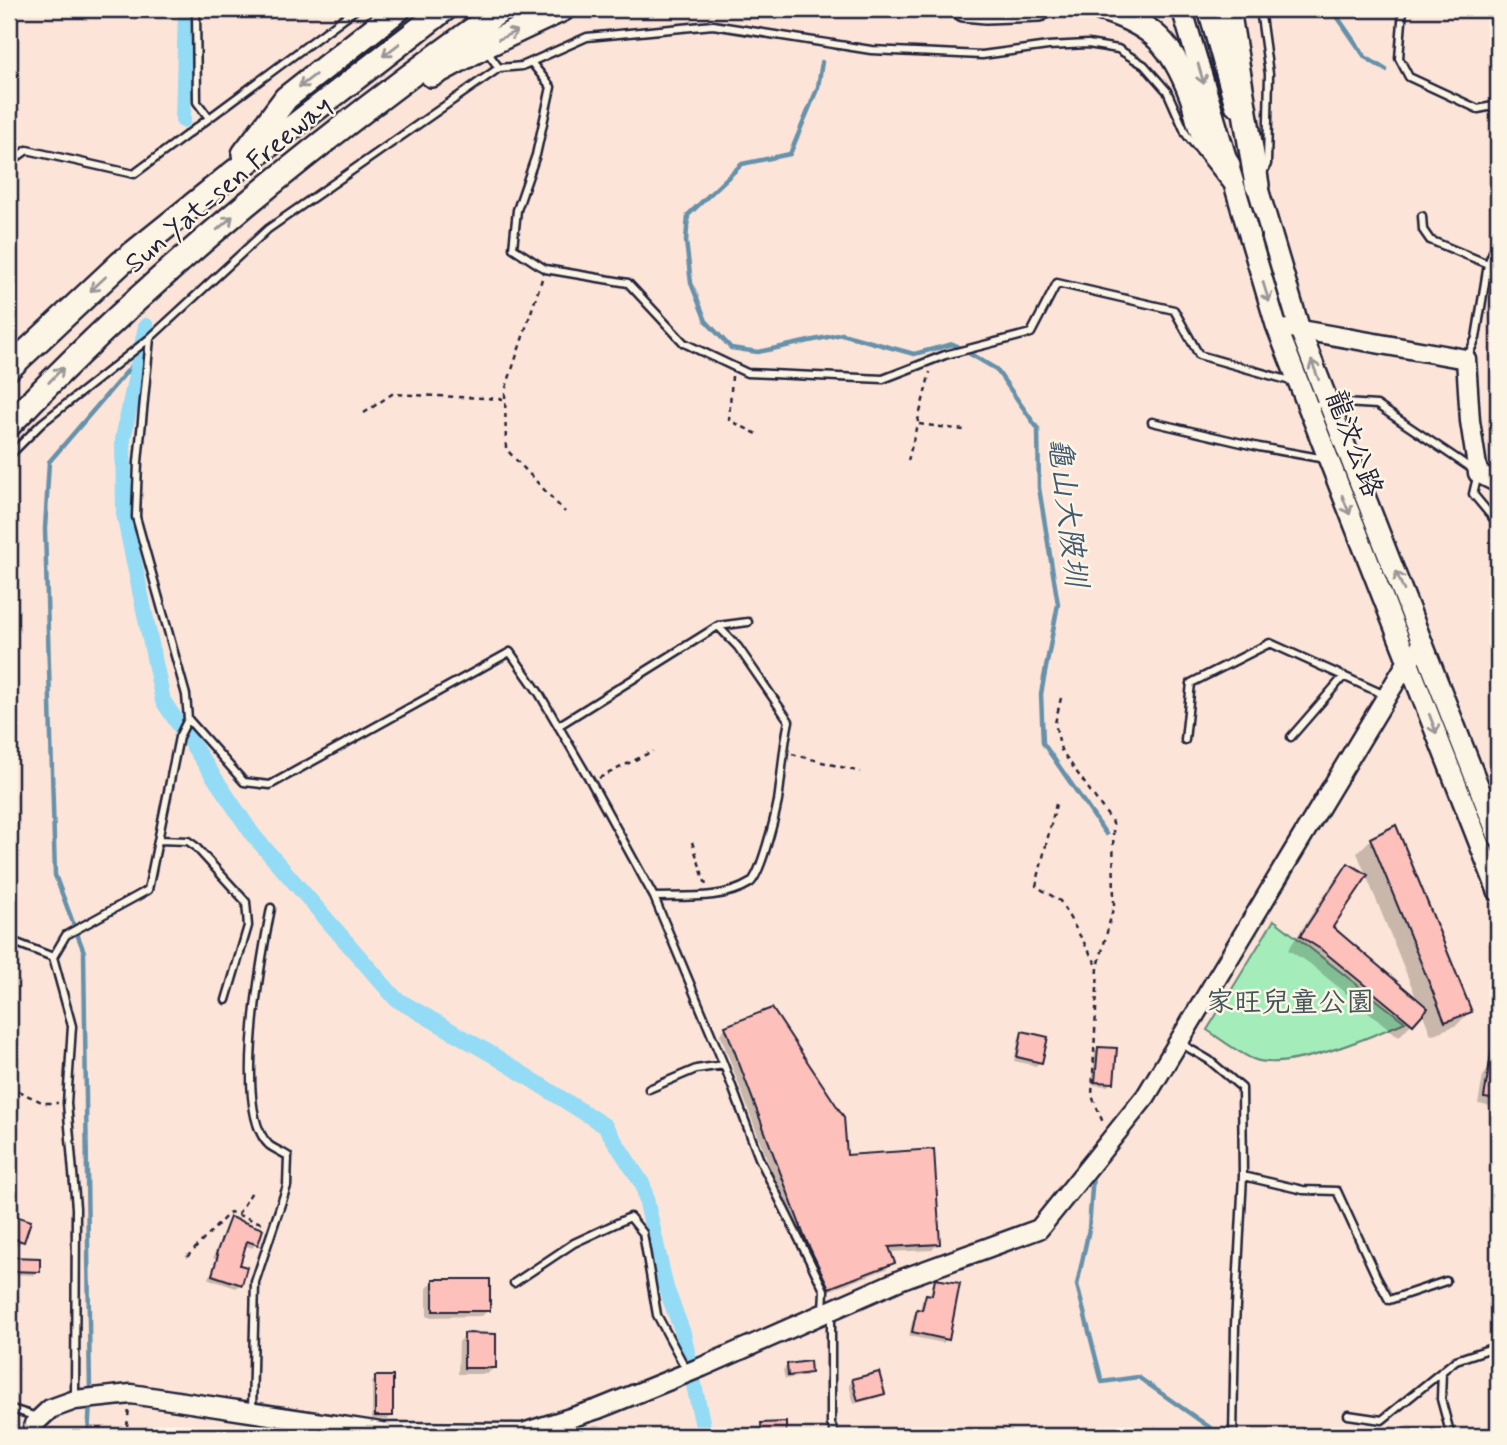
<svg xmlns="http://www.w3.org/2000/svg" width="1507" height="1445" font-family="Mynerve,'LXGW WenKai TC',sans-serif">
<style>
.built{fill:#fcdacf}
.green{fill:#a4edba;stroke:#63887a;stroke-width:2}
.shadow{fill:#0003}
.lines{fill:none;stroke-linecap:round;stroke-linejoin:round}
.stream{stroke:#6691ab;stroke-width:4.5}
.canal{stroke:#94dbf5;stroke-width:16}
.building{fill:#fdc0ba;stroke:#22223b;stroke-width:2}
.lane-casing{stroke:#22223b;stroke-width:11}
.secondary-casing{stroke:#22223b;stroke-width:23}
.primary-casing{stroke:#22223b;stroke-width:24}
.highway-casing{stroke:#22223b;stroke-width:28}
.path{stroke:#22223b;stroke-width:2.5;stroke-dasharray:5 5;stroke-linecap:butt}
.lane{stroke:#fcf5e5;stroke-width:6}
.secondary{stroke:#fcf5e5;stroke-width:18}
.primary{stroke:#fcf5e5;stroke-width:19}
.highway{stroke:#fcf5e5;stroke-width:23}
.oneway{stroke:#9a9698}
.labels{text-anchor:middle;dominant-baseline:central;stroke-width:5;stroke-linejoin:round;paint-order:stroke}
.street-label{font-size:28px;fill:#22223b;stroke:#fcf5e5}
.park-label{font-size:28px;fill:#42555b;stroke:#fcf5e5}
.water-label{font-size:30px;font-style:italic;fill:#445a73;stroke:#fcf5e5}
</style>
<rect width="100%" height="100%" fill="#fce5d8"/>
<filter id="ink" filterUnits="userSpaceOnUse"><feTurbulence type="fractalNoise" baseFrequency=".0143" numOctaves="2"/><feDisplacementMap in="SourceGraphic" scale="14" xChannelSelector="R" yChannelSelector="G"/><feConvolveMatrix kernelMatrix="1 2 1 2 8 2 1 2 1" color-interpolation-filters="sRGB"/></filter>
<g filter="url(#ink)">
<!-- built -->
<path class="built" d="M1498,302V381L1486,364Z"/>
<!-- green -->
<path class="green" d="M1274,920L1405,1022C1373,1036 1285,1073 1253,1059C1237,1052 1222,1040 1207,1030Z"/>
<!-- shadow -->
<path class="shadow" d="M1498,460V479L1490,467Z
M1371,839L1470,1011L1457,1025L1431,1035L1422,1012L1399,1037L1309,963L1288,950L1335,879L1348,865L1331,927L1418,1002L1357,853Z
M726,1027L845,1157L938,1243L932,1250L889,1252L893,1263L886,1269L823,1293L799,1245L720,1034Z
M1023,1033L1040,1062L1036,1066L1014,1061L1019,1037Z
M1098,1048L1112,1082L1108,1086L1092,1085L1095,1052Z
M1489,1069L1498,1071V1107L1478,1104L1483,1076Z
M9,1216L28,1222L22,1241L18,1245L9,1242Z
M231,1219L256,1244L252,1248L244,1245L237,1266L240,1284L236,1288L209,1279L216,1259L213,1258L227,1223Z
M9,1259L38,1260V1271L34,1275L9,1274Z
M434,1281L488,1310L482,1316L427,1317V1288Z
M936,1281L947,1339L943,1343L909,1336L914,1314L920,1311L922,1300L926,1296H930L932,1285Z
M465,1335L494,1368L487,1374H458L459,1342Z
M787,1366L810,1372L806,1376L785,1379L783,1370Z
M376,1378L391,1416L387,1420L372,1419V1382Z
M853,1381L883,1393L879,1397L854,1404L849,1385Z
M784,1424L785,1436H750H758V1429L762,1425Z"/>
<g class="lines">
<!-- stream -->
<path class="stream" d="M1332,9L1365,57L1386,70
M822,62L818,87L790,154L742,164L688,215L686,241L691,283L706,321L731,348L758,352L842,334L914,354L953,344L996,369L1038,429L1039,488L1058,604L1041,694L1043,743L1106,834
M1093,1174L1089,1229L1077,1285L1102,1382L1138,1377L1222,1436
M90,1394L84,952L55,875L45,529L49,462L141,355
M88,1436L90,1402"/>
<!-- canal -->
<path class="canal" d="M183,120L186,9
M146,326L123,439L124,514L163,701L253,835L396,999L493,1055L605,1126L643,1185L666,1288L683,1333L705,1436"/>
</g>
<!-- building -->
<path class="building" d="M1396,825L1472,1012L1445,1022L1370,838Z
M1348,863L1368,875L1333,927L1428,1008L1413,1025L1322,950L1300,936Z
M772,1008L844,1117L847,1155L934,1149L940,1244L889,1247L895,1263L829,1288L805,1238L725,1026Z
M1022,1031L1048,1037L1042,1063L1017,1057Z
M1098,1047L1117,1048L1114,1083L1095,1082Z
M1492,1048L1498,1049V1100L1484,1098Z
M9,1214L31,1221L24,1242L9,1237Z
M230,1217L263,1229L258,1245L247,1241L240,1265L247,1267L242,1285L212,1275L218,1255L216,1254Z
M9,1257L40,1258V1272L9,1271Z
M433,1279H490V1311H433Z
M935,1279L960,1283L949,1340L912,1332L917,1309L922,1310L926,1294L932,1295Z
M464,1333L496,1334V1368H464Z
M810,1361L811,1373L788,1376L787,1364Z
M879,1372L885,1394L858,1401L852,1379Z
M375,1376H393V1416H375Z
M786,1422V1436H762L761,1423Z"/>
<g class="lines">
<!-- lane casing -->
<g class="lane-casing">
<path id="lane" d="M196,9L197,102L209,118
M1260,9L1269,74L1267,164L1263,173
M1403,9L1399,58L1409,77L1478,109L1498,105
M491,57L499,68L522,66L587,37L713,25L871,50L982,55L1048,46L1088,44L1118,49L1144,65L1167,91L1186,134L1227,185
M531,62L551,87L536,155L517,210L513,248L545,269L628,283L684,343L747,373L883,379L945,355L1031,333L1057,283L1174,310L1199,355L1294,382
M9,163L27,150L134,174L356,9
M1422,216L1423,230L1430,240L1488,264
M1467,358L1476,338L1488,264L1498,239
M1310,407L1328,402L1377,405L1478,473L1473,494L1498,524
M1152,422L1259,447L1325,459
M9,456L42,423L150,338
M718,626L748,622
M188,719L244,782L270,785L510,652L539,693L591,782L654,897L724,1065L759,1158L824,1290L823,1311
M558,726L718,626L738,647L789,721C783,748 782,774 778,801C775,816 761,875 750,883C723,900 684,896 654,897
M1291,737L1344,676
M1185,740L1191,683L1270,643L1385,695
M158,840L188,841L195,846L246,902L248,926L226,1000
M9,940L53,957
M1180,1043L1209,1060L1242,1088L1243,1176L1235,1325L1233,1436
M649,1089L696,1069L724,1065
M1243,1176L1303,1190L1337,1191L1377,1278L1389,1300L1446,1281
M514,1283L574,1243L630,1217L643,1233L657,1315L686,1369
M1495,1308L1498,1309
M831,1311V1424L836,1436
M1442,1371L1441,1399L1451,1436
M75,1398L76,1208L67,1103L72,1026L53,957L66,935L148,890L179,737L188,719L186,695L136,517L138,462L150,338L268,229L499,68
M9,1408L37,1417
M252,1411L255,1282L287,1186L288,1156C282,1152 274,1149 269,1145C232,1111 262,954 271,908
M1348,1415L1382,1420L1456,1360L1498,1346"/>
</g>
<!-- secondary casing -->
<g class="secondary-casing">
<path id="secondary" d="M1290,328L1466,359L1470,421L1478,473L1498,483
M31,1436L34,1424L50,1409L75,1400L131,1394L381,1432L523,1433L598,1409L702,1367L902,1279L1039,1229L1146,1096L1408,661L1423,645"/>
</g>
<!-- primary casing -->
<g class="primary-casing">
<path id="primary" d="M1182,9L1276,325L1498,891
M1208,9L1235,105
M1253,172L1300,330L1498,836"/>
</g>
<!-- highway casing -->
<g class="highway-casing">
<path id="highway" d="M964,9L986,11L1039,9
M1102,9C1153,24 1172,45 1191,94C1196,106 1197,119 1202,131C1207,143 1220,155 1228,165
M1228,9L1257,185
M432,75L489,44L563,9
M244,154L286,98L399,9
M9,368L121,263L228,177L445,9
M9,425C157,269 327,133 502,9"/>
</g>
<!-- path -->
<path class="path" d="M542,279L505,391L506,449L565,512
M732,376L729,420L759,435
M364,413L392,394L505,399
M919,424L964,430
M908,461L930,372
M1061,698L1055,723L1061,750L1113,823L1114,905L1098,967L1092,1096L1104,1125
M792,754L860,772
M599,778L653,751
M1056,804L1036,886L1060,901L1098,967
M692,842L706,885
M9,1087L44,1103H58
M238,1214L253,1190
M187,1257L230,1212L264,1224
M126,1436L129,1408"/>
<!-- lane -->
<use href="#lane" class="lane"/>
<!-- secondary -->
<use href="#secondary" class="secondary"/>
<!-- primary -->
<use href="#primary" class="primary"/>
<!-- highway -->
<use href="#highway" class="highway"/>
</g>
<!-- one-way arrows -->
<defs><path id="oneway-shaft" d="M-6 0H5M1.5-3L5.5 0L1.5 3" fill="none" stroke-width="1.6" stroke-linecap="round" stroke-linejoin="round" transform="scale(1.75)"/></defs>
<g class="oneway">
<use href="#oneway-shaft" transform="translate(508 35) rotate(-25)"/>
<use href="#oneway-shaft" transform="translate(391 50) rotate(142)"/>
<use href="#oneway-shaft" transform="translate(1201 74) rotate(74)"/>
<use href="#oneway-shaft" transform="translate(307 81) rotate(142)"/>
<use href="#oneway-shaft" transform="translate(225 223) rotate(-41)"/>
<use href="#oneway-shaft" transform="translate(98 284) rotate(137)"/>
<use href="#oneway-shaft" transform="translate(1266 292) rotate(73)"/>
<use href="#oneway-shaft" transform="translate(1315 370) rotate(-111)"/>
<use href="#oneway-shaft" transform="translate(56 375) rotate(-46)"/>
<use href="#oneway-shaft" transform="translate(1346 505) rotate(68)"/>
<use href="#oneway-shaft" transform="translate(1400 581) rotate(-112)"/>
<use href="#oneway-shaft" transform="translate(1433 724) rotate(69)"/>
</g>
</g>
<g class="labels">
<!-- street labels -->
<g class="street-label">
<text transform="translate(229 185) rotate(-40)">Sun Yat-sen Freeway</text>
<text transform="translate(1353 444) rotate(69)">龍汶公路</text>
</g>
<!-- park labels -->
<g class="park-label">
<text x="1290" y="1003">家旺兒童公園</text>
</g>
<!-- water labels -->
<g class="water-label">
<text transform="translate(1067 512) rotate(83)">龜山大陂圳</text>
</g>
</g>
<!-- margin -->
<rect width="1507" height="1445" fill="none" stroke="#fcf5e5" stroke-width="35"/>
<rect x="18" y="18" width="1472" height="1410" fill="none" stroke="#22223b" stroke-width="2.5" filter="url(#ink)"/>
</svg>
